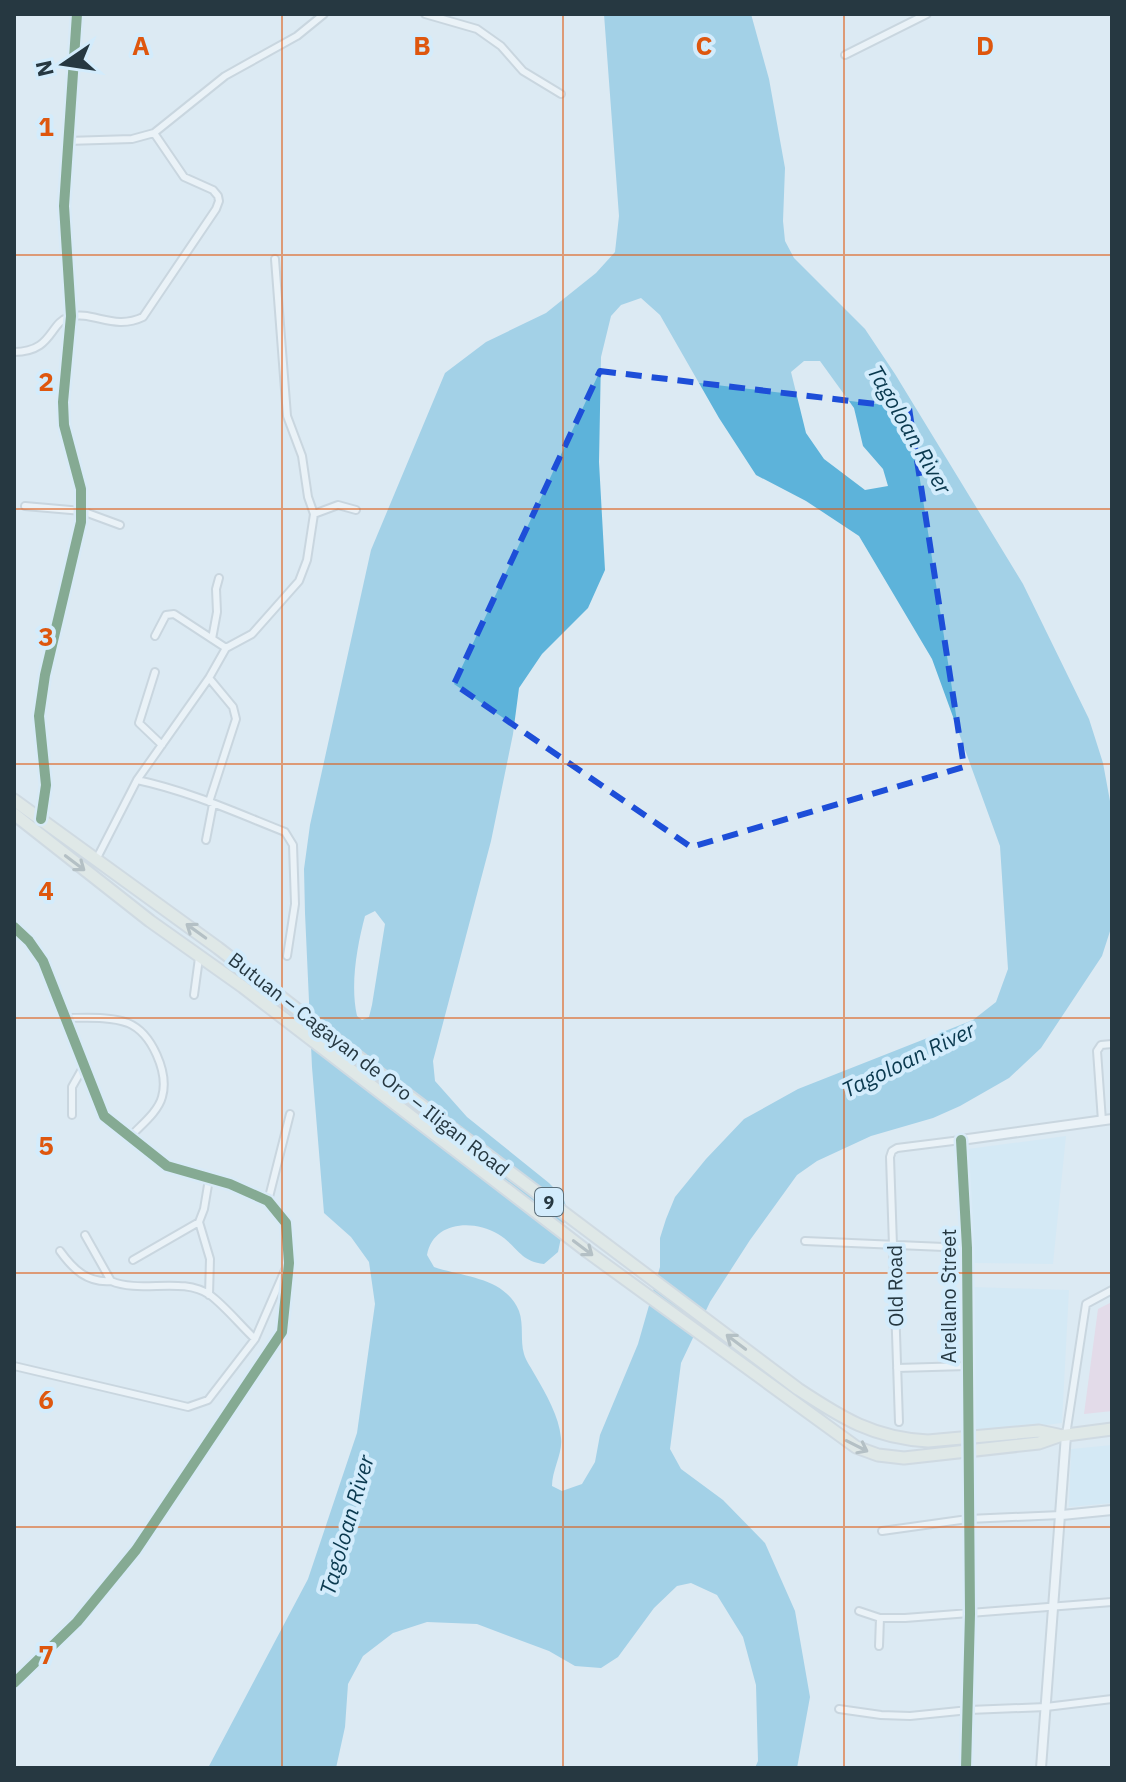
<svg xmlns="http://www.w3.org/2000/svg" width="1126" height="1782" font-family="'IBM Plex Sans',sans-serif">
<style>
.built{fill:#cbe8f8}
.green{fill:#eacadd}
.water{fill:#5db3da;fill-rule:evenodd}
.pier{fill:#dceaf3}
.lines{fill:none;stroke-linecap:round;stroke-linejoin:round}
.minor-casing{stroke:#b1bfc8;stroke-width:10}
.tertiary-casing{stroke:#b1bfc8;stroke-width:12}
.trunk-casing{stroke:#bfc8ce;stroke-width:15}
.minor{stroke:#fafcfd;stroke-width:6}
.tertiary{stroke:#fafcfd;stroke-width:8}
.trunk{stroke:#e3e6da;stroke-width:11}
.cycleway-casing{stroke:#d3ecfc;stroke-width:15}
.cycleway{stroke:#1b5e20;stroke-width:10}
.oneway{stroke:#848f8e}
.marked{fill:none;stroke:#1d4ed8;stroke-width:6;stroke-dasharray:16 10;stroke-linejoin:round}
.grid{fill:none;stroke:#de570f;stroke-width:2;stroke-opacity:0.55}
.labels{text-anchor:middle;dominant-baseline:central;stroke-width:8;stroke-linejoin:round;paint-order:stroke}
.shield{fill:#d3ecfc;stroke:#5a6e79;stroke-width:2}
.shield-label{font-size:18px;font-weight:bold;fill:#263841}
.street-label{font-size:20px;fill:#263841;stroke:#d3ecfc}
.water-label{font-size:22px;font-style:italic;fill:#0a394f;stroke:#d3ecfc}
.grid-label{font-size:26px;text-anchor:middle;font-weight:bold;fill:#de570f;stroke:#d3ecfc;stroke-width:8;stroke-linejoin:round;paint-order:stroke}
</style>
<rect width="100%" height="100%" fill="#dceaf3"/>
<!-- built -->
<path class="built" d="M1066,1136L1053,1264L972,1263L968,1149Z
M974,1287L1069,1290L1062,1423L972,1434Z
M1112,1445V1503L1069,1507L1071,1449Z"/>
<!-- green -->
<path class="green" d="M1112,1302V1411L1084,1414L1098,1309Z"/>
<!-- water -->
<path class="water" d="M604,14H751L769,79L785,168L783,221L785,241L794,258L865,329L895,374L1023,584L1089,719L1103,763L1112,812V925L1102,956L1041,1048L1009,1078L960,1106L933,1118L871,1136L817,1161L797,1175L750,1240L710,1302L681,1363L670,1449L681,1469L723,1500L765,1543L795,1611L810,1697L797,1768H755L758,1761L756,1685L743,1637L717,1595L691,1583L677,1586L654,1608L618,1657L601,1668L575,1666L549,1651L477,1624L427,1622L393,1633L363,1656L348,1684L345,1727L336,1768H208L308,1579L357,1433L375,1304L369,1262L351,1237L324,1213L312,1067L305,913L304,869L310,825L371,550L445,373L486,342L546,313L596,273L615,252L619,216ZM641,298L660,315L719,418L756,475L806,501L859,536L932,659L1000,846L1008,969L996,1002L973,1020L798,1089L744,1119L706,1159L675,1197L666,1219L660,1238V1267L638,1344L600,1435L595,1462L582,1484L562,1491L552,1486C552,1470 563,1453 561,1438C559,1416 546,1394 535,1375C532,1369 526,1361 524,1354C520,1340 524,1325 519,1311C505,1277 463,1277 434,1267L427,1255C433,1222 472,1219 498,1234C518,1246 519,1261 544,1264L558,1252L567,1209L563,1197L549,1183L467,1117L435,1081L433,1061L491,841L513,734L519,688L542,654L588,608L605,570L599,462L601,357L611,316L621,305ZM804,361H820L854,408L863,446L883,469L888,486L865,490L824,459L806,433L791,372ZM375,911L385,924L372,1005L369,1017L362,1020L357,1016C350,985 357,946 365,916Z"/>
<!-- pier -->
<path class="pier" d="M305,1010L571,1210L568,1224L306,1027Z"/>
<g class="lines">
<!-- minor casing -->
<g class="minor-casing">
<path id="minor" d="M425,14L477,29L501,46L523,71L561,94
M845,55L927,14
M67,141L132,139L154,133L225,76L297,36L324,14
M14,352C53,352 49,323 69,317C92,310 114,331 143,317L216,209L219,201L218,196L213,190L184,177L154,133
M25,506L82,511L120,525
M314,514L338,505L356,510
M212,639L217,612L216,589L219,578
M226,648L252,634L299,581L307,560L314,514L308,497L302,456L287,416L275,259
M155,672L139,723L162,745
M209,678L233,707L236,719L209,802
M137,780C189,791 237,813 285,832L293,845L295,904L287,956
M41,819L46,785L39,716L45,675L81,522V489L64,425L63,402L71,316L64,206L77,14
M206,840L213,804
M97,858L137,780L209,678L226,648L174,614L166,615L155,636
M14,927L29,941L43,961L104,1116L167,1166L230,1184L268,1201L286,1223L289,1263L282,1332L136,1550L77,1622L14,1683
M194,995L199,958
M66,1018C85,1018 110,1016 128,1023C152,1033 169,1073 162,1097C158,1112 141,1125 131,1136
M72,1115V1087L85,1064
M1102,1121L1097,1051L1101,1045L1112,1044
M268,1201L290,1114
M199,1222L210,1259L209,1295
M85,1235L111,1281C141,1294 182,1276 210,1295C225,1306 241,1326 255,1339
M805,1241L967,1248
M60,1251C73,1269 87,1283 111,1281
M133,1260L199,1222L204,1209L209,1179
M14,1366L188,1407L208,1400L255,1339L285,1270
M897,1368L967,1366
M899,1422L890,1157L892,1151L897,1148L961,1140
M1066,1435L1086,1304L1112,1290
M882,1531L968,1519L1061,1515
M859,1611L880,1618H905L1112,1602
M879,1646L880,1618
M839,1709L881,1715L910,1716L969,1710L1046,1707L1112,1699
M966,1768L970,1614L967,1452"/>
</g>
<!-- tertiary casing -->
<g class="tertiary-casing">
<path id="tertiary" d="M967,1451V1248L961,1140L1112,1119
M1062,1515L1112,1510
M1041,1768L1066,1435"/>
</g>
<!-- trunk casing -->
<g class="trunk-casing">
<path id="trunk" d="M14,800L218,948L389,1081L798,1389C842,1418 873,1438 928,1441L1039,1431L1058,1435
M14,814L150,921L243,987L588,1252L856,1447L878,1455L904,1458L1039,1443L1059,1436L1112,1429"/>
</g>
<!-- minor -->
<use href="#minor" class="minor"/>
<!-- tertiary -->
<use href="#tertiary" class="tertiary"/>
<!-- trunk -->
<use href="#trunk" class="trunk"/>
<!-- cycleway casing -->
<g class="cycleway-casing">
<path id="cycleway" d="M41,819L46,785L39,716L45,675L81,522V489L64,425L63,402L71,316L64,206L77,14
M14,927L29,941L43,961L104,1116L167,1166L230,1184L268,1201L286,1223L289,1263L282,1332L136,1550L77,1622L14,1683
M961,1140L967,1248L970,1614L966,1768"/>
</g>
<!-- cycleway -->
<use href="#cycleway" class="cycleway"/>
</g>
<!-- one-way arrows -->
<defs><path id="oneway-shaft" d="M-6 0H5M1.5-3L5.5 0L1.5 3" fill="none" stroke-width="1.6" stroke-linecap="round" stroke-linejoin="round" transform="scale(2)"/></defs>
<g class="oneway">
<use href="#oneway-shaft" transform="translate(75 863) rotate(37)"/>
<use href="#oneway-shaft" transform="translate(196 931) rotate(-144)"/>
<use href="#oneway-shaft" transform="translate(583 1248) rotate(37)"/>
<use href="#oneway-shaft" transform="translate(736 1342) rotate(-143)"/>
<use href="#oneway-shaft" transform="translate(857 1446) rotate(27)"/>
</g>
<!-- marked area -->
<path d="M0 0H1126V1782H0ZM600,371L909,408L964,767L691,847L454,684Z" fill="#dceaf3" fill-opacity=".55" fill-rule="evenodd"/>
<path class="marked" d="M600,371L909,408L964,767L691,847L454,684Z"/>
<!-- grid -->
<path class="grid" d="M282,14V1768M563,14V1768M844,14V1768M14,255H1112M14,509H1112M14,764H1112M14,1018H1112M14,1273H1112M14,1527H1112"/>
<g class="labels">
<!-- shield labels -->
<rect class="shield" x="535" y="1188" width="28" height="28" rx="6"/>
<g class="shield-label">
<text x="549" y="1202">9</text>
</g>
<!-- street labels -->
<g class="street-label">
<text transform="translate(369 1064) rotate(38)">Butuan – Cagayan de Oro – Iligan Road</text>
<text transform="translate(895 1286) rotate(-91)">Old Road</text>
<text transform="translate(948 1296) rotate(-90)">Arellano Street</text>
</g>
<!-- water labels -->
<g class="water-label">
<text transform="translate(910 429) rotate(60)">Tagoloan River</text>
<text transform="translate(908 1059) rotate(-26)">Tagoloan River</text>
<text transform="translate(346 1525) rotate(-74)">Tagoloan River</text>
</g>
</g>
<g class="grid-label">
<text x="141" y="55">A</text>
<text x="422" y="55">B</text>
<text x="704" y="55">C</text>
<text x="985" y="55">D</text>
<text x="46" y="136">1</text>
<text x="46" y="391">2</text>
<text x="46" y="646">3</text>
<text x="46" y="900">4</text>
<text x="46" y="1155">5</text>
<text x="46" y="1409">6</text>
<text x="46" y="1664">7</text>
</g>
<!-- border -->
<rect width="1126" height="1782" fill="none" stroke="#263841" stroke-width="32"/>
<!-- north arrow -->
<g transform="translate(64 64) rotate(257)" stroke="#d3ecfc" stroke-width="6" paint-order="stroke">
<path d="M0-6L14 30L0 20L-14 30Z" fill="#263841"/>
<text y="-12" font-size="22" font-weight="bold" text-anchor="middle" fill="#263841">N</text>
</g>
</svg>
